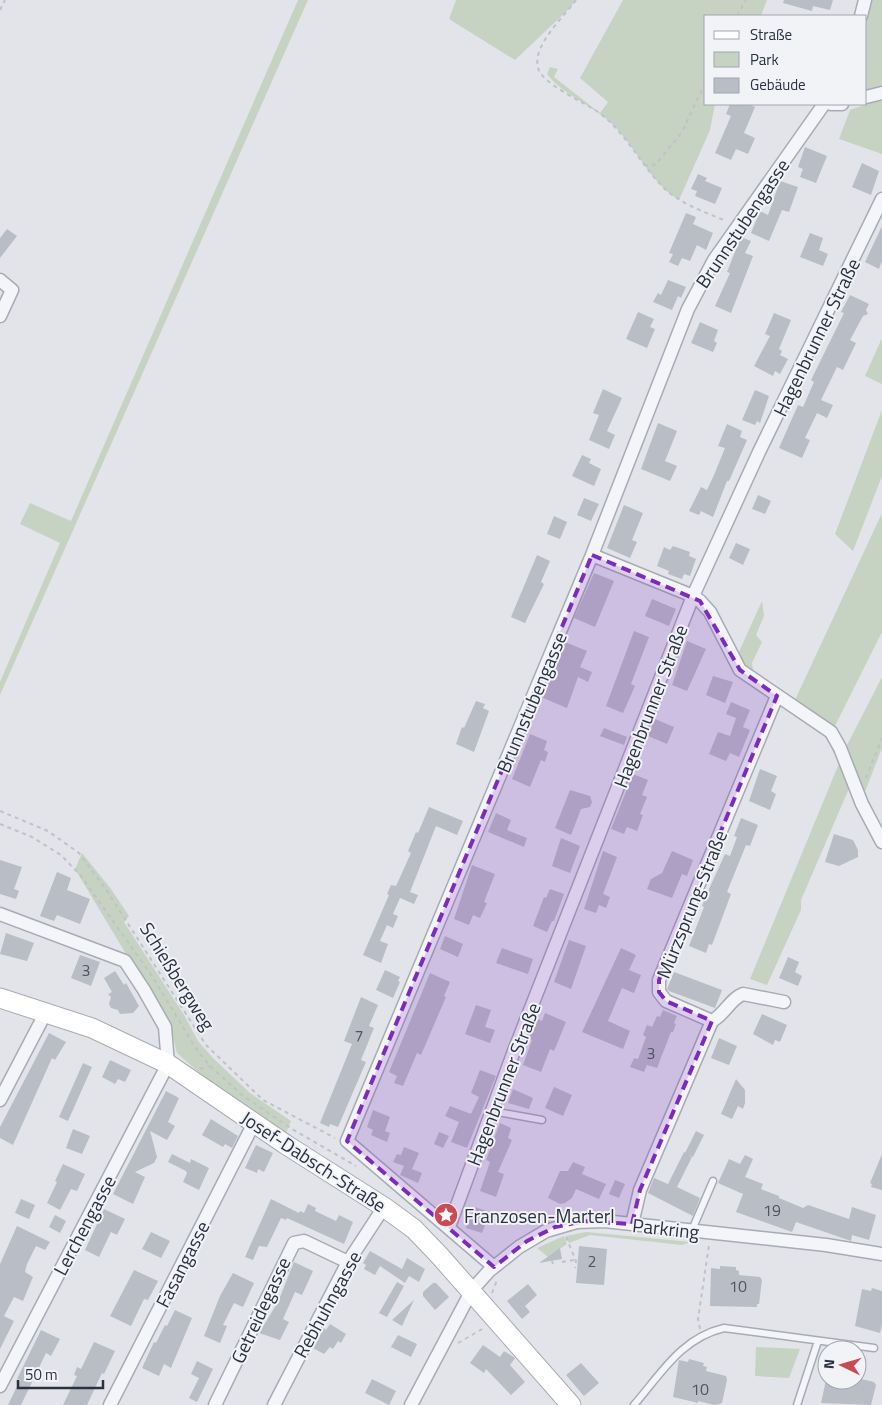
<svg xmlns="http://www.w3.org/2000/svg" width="882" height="1405" font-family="'Titillium Web',sans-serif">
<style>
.green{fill:#c6d3c3}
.building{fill:#b9bdc6}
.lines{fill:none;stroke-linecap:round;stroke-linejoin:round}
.lane-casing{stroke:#a7abb4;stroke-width:9}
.street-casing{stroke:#a7abb4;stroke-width:15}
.secondary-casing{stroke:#a7abb4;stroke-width:21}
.path{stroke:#bfc2c8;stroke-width:2;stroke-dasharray:4 4;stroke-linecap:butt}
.lane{stroke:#f4f5f8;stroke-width:6}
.street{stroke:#f4f5f8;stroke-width:12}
.secondary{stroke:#fff;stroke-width:19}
.marked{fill:#7b2cbf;fill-opacity:0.2;stroke:#7b2cbf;stroke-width:4;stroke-dasharray:10 6;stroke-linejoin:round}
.labels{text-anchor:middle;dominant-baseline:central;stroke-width:4;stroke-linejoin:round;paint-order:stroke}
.number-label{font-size:16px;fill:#4e5462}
.street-label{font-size:19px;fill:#2a3141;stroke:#f1f3f7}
.poi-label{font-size:19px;fill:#2a3141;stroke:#f1f3f7;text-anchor:start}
</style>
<rect width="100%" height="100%" fill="#e2e4ea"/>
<!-- green -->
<path class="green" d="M298,0H308L0,695V682L60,543L20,524L30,503L71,521Z
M456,0H575L571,7L515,60L449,19Z
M623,0H767L761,16H706V104H715L710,130L679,200C650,183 635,145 611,123C592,105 563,95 547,74L550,67L558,69L554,77L600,113L608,102L580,78Z
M870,0H882V87L866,92V17Z
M882,99V154L839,139L850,110Z
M882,338V384L865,376Z
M882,410V476L853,551L835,534Z
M882,513V632L833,730L795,700Z
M762,601L764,616L756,635L762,642L752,663L753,671L771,682L770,685L745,667L737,656Z
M882,677V748L863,797L845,749Z
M829,739L851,784L801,900V910L767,985L750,979L840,761L833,752Z
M82,853L111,889L129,916L124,922L184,1015L198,1041L214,1059L250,1093L291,1121L284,1138L213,1085L177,1053L171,1029L75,869Z
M586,1232L691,1242L682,1245L590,1235L569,1243L566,1236Z
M564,1236L567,1244L548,1257L537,1248Z
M756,1347L800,1349L789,1378L755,1376Z"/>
<!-- building -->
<path class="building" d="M784,0H833L830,10L813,6L812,11L783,3Z
M730,104H748L755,107L744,133L755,138L748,154L736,149L731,160L715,153L731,116L726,114Z
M805,147L827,156L816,183L800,177L803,169L798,167Z
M862,163L879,171L871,195L852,187Z
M698,174L707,178L705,181L722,188L715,204L695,196L697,191L691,189Z
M780,181L798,187L789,212L782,210L769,241L751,233L760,211L768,215Z
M686,213L696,217L693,224L713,233L706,250L697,245L690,261L682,258L678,266L669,262L673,254L669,253Z
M882,226V261L879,269L865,262Z
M7,229L17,236L0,258V238Z
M810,233L823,238L819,250L828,254L823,266L800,257Z
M741,237L751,241L745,253L753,256L731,313L715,306L730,273L727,272Z
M668,280L686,287L681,298L678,296L672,310L653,302L658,293L661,295Z
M850,295L869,304L866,310L868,314L863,316L850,340L856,343L843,370L837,367L821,400L833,405L827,418L817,413L805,438L810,440L802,458L779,448L798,405L803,407L814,382L811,380L844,313L841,312Z
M638,312L654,319L650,327L655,329L647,348L626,339Z
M774,313L791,320L779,349L782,351L780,355L788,359L780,374L775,371L773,376L754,366L770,336L765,334Z
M700,322L718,330L714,341L717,343L713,352L691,343Z
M603,389L622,398L607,431L615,435L609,449L589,440L599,415L593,413Z
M755,390L769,396L760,423L757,421L755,425L742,420Z
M658,423L677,431L665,461L677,466L670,481L641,469Z
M727,424L742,431L740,437L747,440L729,481H727L713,517L701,511L699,515L689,511L701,487L707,490L714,475L725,448L718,446Z
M582,455L591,459L589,463L601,469L594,486L572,476Z
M758,495L771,501L765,514L752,509Z
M584,498L599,504L591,521L577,515Z
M624,505L643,513L632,540L637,542L630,558L607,548Z
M554,516L567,522L560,539L547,534Z
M736,543L750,549L743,565L729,558Z
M673,546L690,552L689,556L696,559L690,576L684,574L682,579L668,574L669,571L657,566L664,547L670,550Z
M537,555L550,561L541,582L544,584L525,623L511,617Z
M594,573L614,581L595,627L574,618Z
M652,599L676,609L669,626L645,616Z
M634,631L649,637L631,684L635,686L623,713L606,706Z
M687,641L706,649L687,691L672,685Z
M565,642L587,651L580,667L592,672L588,682L578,677L567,708L543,698Z
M713,676L733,682L725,703L706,695Z
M476,701L485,704L483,708L489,711L474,752L456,744L462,727L464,728Z
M731,702L750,710L743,727L750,730L739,757L730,753L726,761L709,754L718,732L730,736L736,718L726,714Z
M655,719L674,727L667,744L648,736Z
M604,728L627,737L624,745L600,736Z
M530,734L547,741L544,750L548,752L545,762L541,760L530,787L512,779Z
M760,769L777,776L771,791L776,794L770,810L749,801Z
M633,774L648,780L642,795L647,797L640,814L643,815L637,831L627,827L624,834L611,829Z
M570,790L590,796L592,802L590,807L581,809L571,835L555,828Z
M429,807L463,821L457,835L436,826L410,892L418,895L414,904L400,898L393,914L398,916L393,928L387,925L380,941L388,944L381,963L363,955L389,895L387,894L391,885L396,886L411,853L408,851L411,844L416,832L418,833Z
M496,813L511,820L507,830L527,838L524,847L488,832Z
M741,818L758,825L750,846L746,845L727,892L731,894L712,945L709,944L706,953L689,946L704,907L702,906L709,889L725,854L730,856L737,837L734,836Z
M834,834L853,840L858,850V857L839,866L825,862Z
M561,838L580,846L570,873L552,866Z
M603,851L617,857L603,894L610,897L606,908L599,905L596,913L584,909Z
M672,851L693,860L687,876L682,874L672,898L647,889L651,879L662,873Z
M0,860L22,867L14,889L19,891L16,899L0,894Z
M472,865L495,874L484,902L487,903L480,918L473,915L469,925L454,919Z
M57,872L71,878L67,890L90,899L80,924L57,915L54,921L40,916Z
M550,889L564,894L554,921H552L547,932L533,926L544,897L546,898Z
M6,933L34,943L27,961L0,954Z
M445,936L463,944L458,957L440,949Z
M569,940L586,946L571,989L554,982Z
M502,948L533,959L528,974L496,963Z
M621,948L636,955L629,970L641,975L634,993L622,988L608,1021L630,1031L623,1049L582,1032Z
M80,955L100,962L91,986L71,978Z
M788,957L799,962L795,972L802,976L798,986L779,978Z
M385,970L400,977L398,981L400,982L393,998L376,990Z
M115,971L124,985L126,983L139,1006L133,1013L120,1014L118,1010L111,1008L109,1004L111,997L108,994L112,992L104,978Z
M674,972L722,990L715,1008L669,991L667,989Z
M430,973L450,982L444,996L446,997L421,1055L417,1053L403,1086L394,1083L397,1076L389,1072Z
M361,997L378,1005L369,1026L374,1028L361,1060L366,1062L338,1127L330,1124L329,1127L320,1123L352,1044L344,1041Z
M476,1005L491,1010L485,1027L495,1030L490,1043L465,1034Z
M663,1010L677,1016L674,1023L676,1024L673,1032H671L657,1068L647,1065L644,1072L630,1067L634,1058L638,1059L646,1037L643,1035L647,1025L652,1027L657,1016L660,1017Z
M545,1013L566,1022L554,1051L550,1049L541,1072L523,1065L532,1040L529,1038L536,1018L542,1021Z
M762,1014L787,1025L780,1042L775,1040L773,1045L753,1034Z
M49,1033L66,1042L55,1060L52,1058L13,1145L0,1138V1127Z
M719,1038L737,1046L729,1065L711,1058Z
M110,1060L131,1070L125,1082L118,1079L115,1084L102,1077Z
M83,1063L92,1067L68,1121L59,1117Z
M480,1070L496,1076L467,1148L451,1142L459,1122L445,1116L450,1106L471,1114L479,1097L471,1093Z
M736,1079L745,1090V1103L743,1109L738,1106L732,1119L721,1114Z
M554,1087L572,1095L563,1116L545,1108Z
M513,1089L533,1098L529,1109L508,1103Z
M166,1091L179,1098L168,1122L175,1126L167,1140L150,1131L157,1157L154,1163L135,1172L145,1177L133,1204L113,1194Z
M373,1110L390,1117L385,1131L390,1133L387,1142L371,1135L373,1130L367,1127Z
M211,1119L238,1136L232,1148L225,1144L223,1147L202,1135Z
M500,1123L511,1128L508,1138L512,1140L498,1172L504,1174L496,1197L480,1191L490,1162L486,1160Z
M73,1129L90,1136L82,1154L66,1148Z
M696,1131L704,1135L693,1157L685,1153Z
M439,1132L449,1136L443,1148L434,1144Z
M256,1145L273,1153L264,1172L258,1169L257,1173L245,1168Z
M404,1147L419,1153L412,1169L422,1173L418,1183L400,1175L404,1166L393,1162L397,1154L401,1155Z
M684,1152L692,1157L677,1187L700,1198L693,1216L648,1193L654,1178L668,1184Z
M172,1154L190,1163L191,1159L209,1168L199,1190L183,1182L187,1173L186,1171L168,1162Z
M882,1154V1190L871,1187L872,1184L870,1183Z
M745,1155L753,1159L745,1177L763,1184L761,1189L779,1196V1198L803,1208L808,1205L849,1219L852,1207L876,1215L869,1240L852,1235L851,1241L796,1222L792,1232L736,1212L743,1194L718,1183L729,1159L740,1164Z
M573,1162L585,1167L582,1174L606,1184L599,1199L576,1189L572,1198L565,1203L560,1204L548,1198L560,1171H568Z
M63,1164L85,1174L77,1191L71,1189L60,1210L47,1203L57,1182L55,1181Z
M615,1180L625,1184L619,1198L609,1194Z
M21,1199L35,1205L29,1219L15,1213Z
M271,1199L299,1213L300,1211L304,1213L308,1204L316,1208L315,1211L336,1221L339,1215L353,1222L344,1244L287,1218L286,1220L281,1218L267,1247L259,1246L253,1260L245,1257Z
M474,1207L490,1212L482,1233L466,1228Z
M104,1209L125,1219L117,1235L111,1232L99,1257L85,1250Z
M55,1215L66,1221L60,1233L49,1227Z
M17,1226L50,1242L45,1250L36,1246L27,1264L25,1272L33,1277L23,1301L14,1297L4,1316L14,1321L0,1349V1264Z
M151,1232L170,1241L161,1258L142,1249Z
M579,1246L607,1249L604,1285L576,1283Z
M560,1248L562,1259L539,1263Z
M370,1251L402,1269L407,1258L425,1269L419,1282L409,1276L405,1283L380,1266L375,1275L364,1269L366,1265L363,1263Z
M294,1262L313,1271L302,1295L295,1292L283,1319L289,1322L280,1340L259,1333L278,1302Z
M720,1266L736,1267V1270L739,1271V1275L760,1277L762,1280L759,1304H757V1307L710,1306L711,1268L720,1269Z
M134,1270L158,1281L148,1300L144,1299L131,1326L110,1316Z
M233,1273L254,1283L243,1307L234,1303L223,1325L227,1326L220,1343L204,1336L220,1296Z
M397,1282L404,1286L387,1317L379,1313Z
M433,1283H436L449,1297L435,1310L423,1296V1292Z
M528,1284L537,1295L525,1306L530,1312L522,1319L507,1301Z
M872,1288L882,1291V1324L880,1333L855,1326L862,1289L871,1291Z
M414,1300L402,1326L392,1320Z
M175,1310L192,1318L171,1368L164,1364L159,1376L142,1368L154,1342L156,1343L165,1325L167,1326Z
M330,1324L346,1334L341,1343L338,1341L333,1349L330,1347L324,1354L313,1348L324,1328L326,1330Z
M41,1330L60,1339L51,1356L46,1353L21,1405H8L20,1380L17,1379Z
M398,1335L417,1344L411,1357L391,1347Z
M94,1342L115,1351L104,1374L102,1373L87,1405H63L77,1376L74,1375L77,1367L81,1369Z
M483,1345L500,1357L504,1351L515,1358L510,1365L525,1382L511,1395L486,1369L484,1373L470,1363Z
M689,1359L704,1363L703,1366L707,1367L706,1371L726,1376L727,1380L722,1403L715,1405L698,1401V1403L673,1397L679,1360L688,1362Z
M197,1361L213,1369L197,1402L189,1398L199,1378L191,1374Z
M581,1363L599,1383L584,1396L566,1375Z
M857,1378L874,1382L876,1385L871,1405L821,1403L826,1380H857Z
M372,1379L396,1391L389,1405L365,1393Z"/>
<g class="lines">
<!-- lane casing -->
<g class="lane-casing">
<path id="lane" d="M492,1111L542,1120
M692,1230L713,1181
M634,1405C661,1374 681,1338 724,1328L874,1348
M797,1405L818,1341"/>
</g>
<!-- street casing -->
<g class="street-casing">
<path id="street" d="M861,16L865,0
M866,97L882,93
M831,104H842
M0,280L12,290L0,316
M592,555L693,596L700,601L710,612L740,670L831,732L840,748L862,804L882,842
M0,914L125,961L144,990L165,1027L168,1064L0,1386
M712,1021L666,1001L659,992V980L777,696
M712,1021C725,1014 730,999 743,994L784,1002
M0,1100L46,1012
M632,1224L640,1190L712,1021
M449,1227L514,1051L693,596L759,452L882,199
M494,1267L347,1141L592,555L688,309L714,260L824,104
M110,1405L254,1123
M215,1405L294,1243L304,1241L348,1262
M274,1405L348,1262L384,1207
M411,1405L472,1290L489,1271L519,1247L546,1231L577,1222L604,1221L826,1245L882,1254"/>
</g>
<!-- secondary casing -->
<g class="secondary-casing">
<path id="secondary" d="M0,998L92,1028L168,1064L285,1144L384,1207L414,1229L439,1255L571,1405"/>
</g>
<!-- path -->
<path class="path" d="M576,0C564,17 532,45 538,68C542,84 584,102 598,112C625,131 640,164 663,187C680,204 705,212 726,221
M0,10L5,0
M737,16L746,0
M644,165L651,166L656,164L682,132L706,81
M866,778L882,738
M0,811L48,831L79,853L105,888L206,1045L263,1100L335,1138
M0,824L32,837L61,855L81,876L152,976L197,1050L210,1066L242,1095L292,1129L356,1166
M200,1069L210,1066
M566,1237L576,1261L575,1268
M552,1261L553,1264
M562,1262L574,1260
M492,1293L497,1280
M700,1329L698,1319L709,1245
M458,1343L484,1328"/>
<!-- lane -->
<use href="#lane" class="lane"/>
<!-- street -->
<use href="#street" class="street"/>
<!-- secondary -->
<use href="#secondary" class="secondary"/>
</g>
<!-- marked area -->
<path class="marked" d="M592,555L700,601L740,670L777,696L659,980V992L666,1001L712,1021L640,1190L632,1224L584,1221L555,1227L527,1241L494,1267L347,1141Z"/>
<!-- icons -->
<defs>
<g id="sight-disc" transform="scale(1.25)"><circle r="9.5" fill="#c94c55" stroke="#f1f3f7"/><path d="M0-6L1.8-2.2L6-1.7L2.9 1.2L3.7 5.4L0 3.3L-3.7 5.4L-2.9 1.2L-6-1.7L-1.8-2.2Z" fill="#fff"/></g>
</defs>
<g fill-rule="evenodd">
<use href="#sight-disc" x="446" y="1215"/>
</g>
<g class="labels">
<!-- number labels -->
<g class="number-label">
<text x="86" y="970">3</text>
<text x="359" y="1035">7</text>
<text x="651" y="1053">3</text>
<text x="772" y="1210">19</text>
<text x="592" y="1261">2</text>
<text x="738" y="1286">10</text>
<text x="700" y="1389">10</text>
</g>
<!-- street labels -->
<g class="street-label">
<text transform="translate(742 223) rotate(-56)">Brunnstubengasse</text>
<text transform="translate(816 337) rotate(-64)">Hagenbrunner Straße</text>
<text transform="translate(531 702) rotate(-67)">Brunnstubengasse</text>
<text transform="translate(650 706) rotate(-69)">Hagenbrunner Straße</text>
<text transform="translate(691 904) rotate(-68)">Mürzsprung-Straße</text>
<text transform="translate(178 976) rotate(58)">Schießbergweg</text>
<text transform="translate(503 1084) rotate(-69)">Hagenbrunner Straße</text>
<text transform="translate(314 1161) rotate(33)">Josef-Dabsch-Straße</text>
<text transform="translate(84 1225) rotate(-62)">Lerchengasse</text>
<text transform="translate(666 1228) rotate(6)">Parkring</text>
<text transform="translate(182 1264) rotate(-63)">Fasangasse</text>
<text transform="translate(327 1304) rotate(-61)">Rebhuhngasse</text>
<text transform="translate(260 1310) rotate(-65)">Getreidegasse</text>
</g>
<!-- poi labels -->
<g class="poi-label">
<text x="464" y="1215">Franzosen-Marterl</text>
</g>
</g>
<!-- legend -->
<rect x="704" y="15" width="162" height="90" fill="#f1f3f7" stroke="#a1a5ae"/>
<rect x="714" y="31" width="25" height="8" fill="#ffffff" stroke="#a1a5ae"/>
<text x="750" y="40" font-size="15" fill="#2a3141">Straße</text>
<rect x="714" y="52" width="25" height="15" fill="#c6d3c3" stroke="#a1a5ae"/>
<text x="750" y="65" font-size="15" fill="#2a3141">Park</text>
<rect x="714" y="78" width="25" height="15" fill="#b9bdc6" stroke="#a1a5ae"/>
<text x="750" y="90" font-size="15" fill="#2a3141">Gebäude</text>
<!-- north arrow -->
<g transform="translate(842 1365) rotate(275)"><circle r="24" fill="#f1f3f7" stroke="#a1a5ae"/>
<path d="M0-4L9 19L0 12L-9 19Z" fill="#c94c55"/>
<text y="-8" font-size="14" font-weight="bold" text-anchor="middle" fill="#2a3141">N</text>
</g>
<!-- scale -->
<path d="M18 1380v8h85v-8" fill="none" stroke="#2a3141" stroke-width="2.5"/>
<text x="25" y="1380" font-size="15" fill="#2a3141" stroke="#f1f3f7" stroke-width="4" paint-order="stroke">50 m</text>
</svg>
